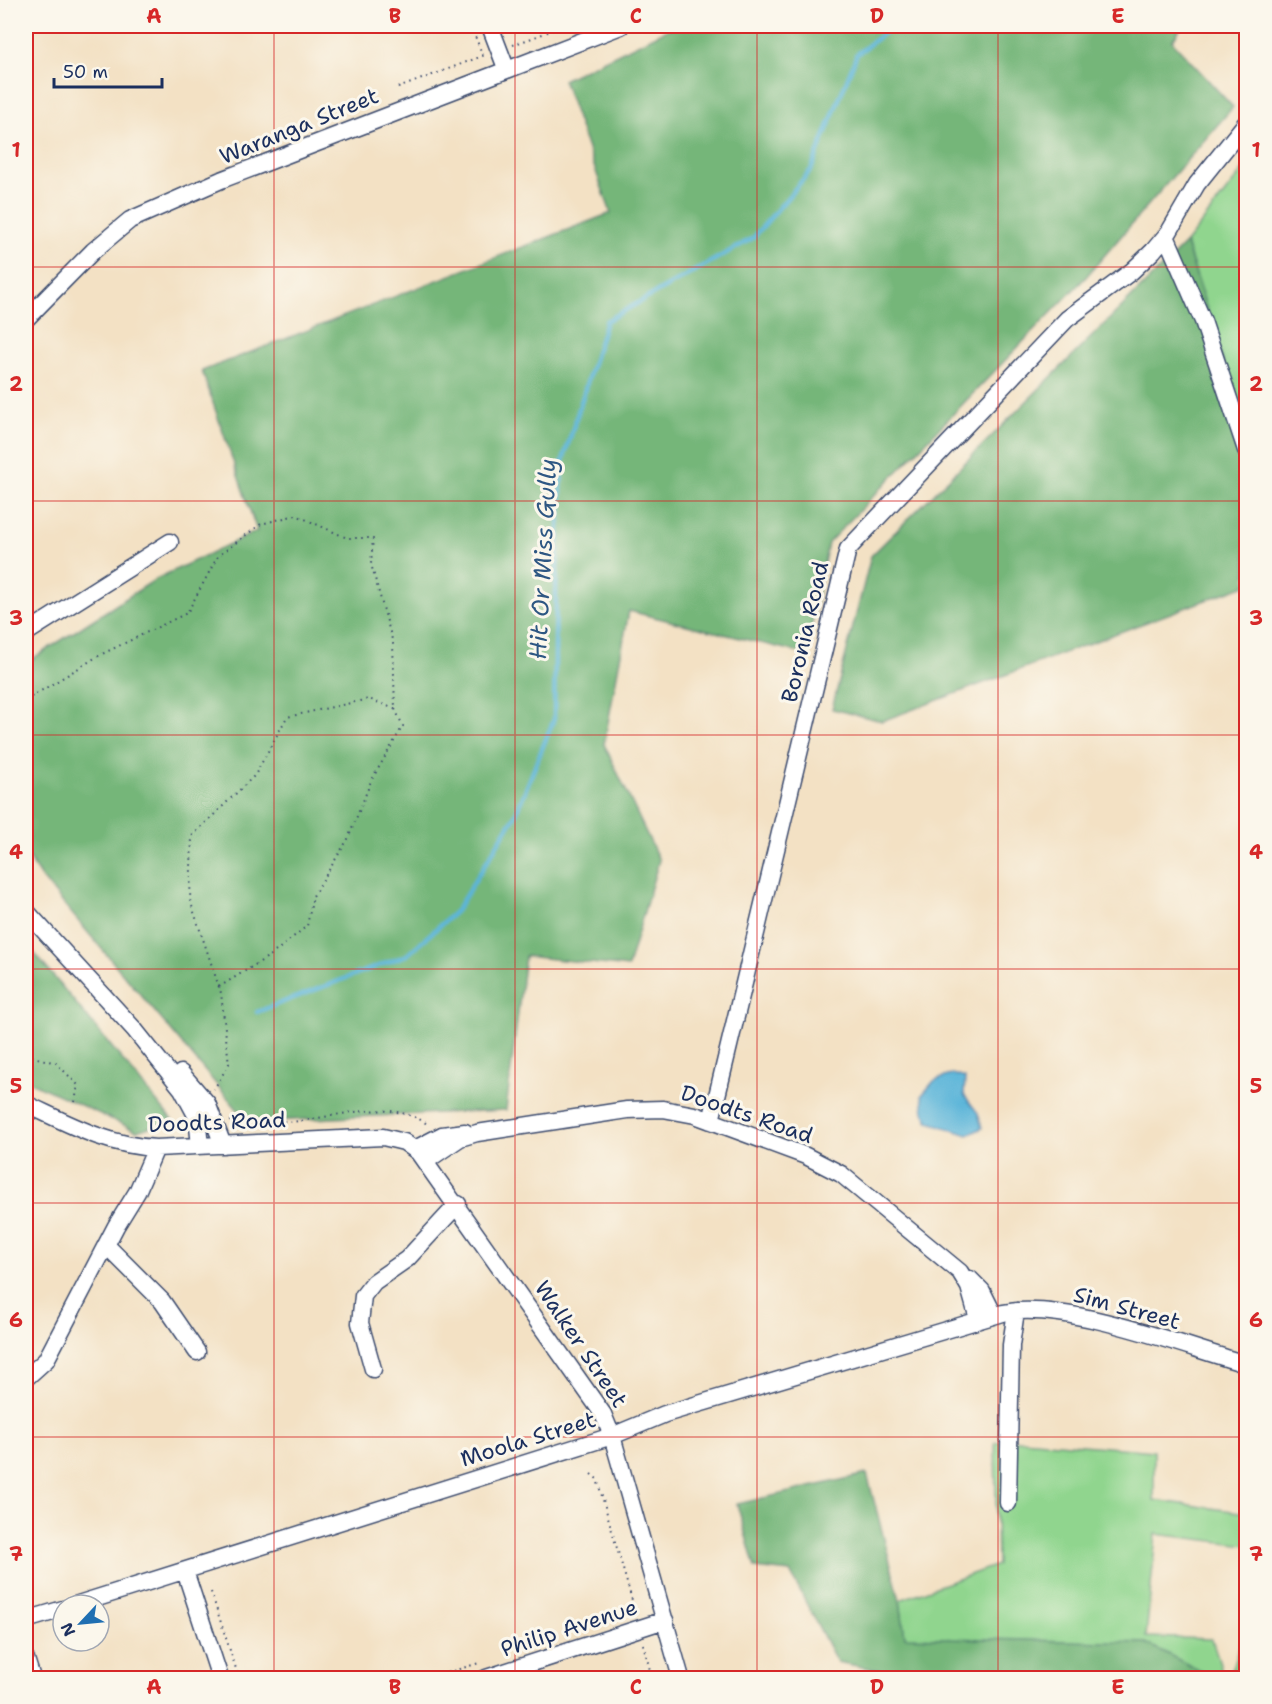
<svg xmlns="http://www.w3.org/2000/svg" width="1272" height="1704" font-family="'Shantell Sans',sans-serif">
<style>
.green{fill:#90d58e;stroke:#568276;stroke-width:1.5}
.forest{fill:#74b679;stroke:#48726c;stroke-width:1.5}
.water{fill:#5bb5d9;stroke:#3b729c;stroke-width:1.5}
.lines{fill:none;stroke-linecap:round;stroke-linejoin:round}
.stream{stroke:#5bb5d9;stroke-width:4.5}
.minor-casing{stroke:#3b4a6d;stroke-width:19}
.path{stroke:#3b4a6d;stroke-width:2;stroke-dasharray:1.5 4.5;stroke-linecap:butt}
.minor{stroke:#fff;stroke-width:16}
.grid{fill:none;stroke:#d62828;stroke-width:1.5;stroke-opacity:0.55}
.labels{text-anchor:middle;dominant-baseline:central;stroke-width:6;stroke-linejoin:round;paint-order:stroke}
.street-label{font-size:22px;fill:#1b2f5e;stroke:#fbf7ec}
.water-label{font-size:24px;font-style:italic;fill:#2e5783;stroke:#fbf7ec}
.neatline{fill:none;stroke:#d62828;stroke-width:2}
.grid-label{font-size:20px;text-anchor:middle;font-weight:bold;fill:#d62828}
</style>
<rect width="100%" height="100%" fill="#fbf7ec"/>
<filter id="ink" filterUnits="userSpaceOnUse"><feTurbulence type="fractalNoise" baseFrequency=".0167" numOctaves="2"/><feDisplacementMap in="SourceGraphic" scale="12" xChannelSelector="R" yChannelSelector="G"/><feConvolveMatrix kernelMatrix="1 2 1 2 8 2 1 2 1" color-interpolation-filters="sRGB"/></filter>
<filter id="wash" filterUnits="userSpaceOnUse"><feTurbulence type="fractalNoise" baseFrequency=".008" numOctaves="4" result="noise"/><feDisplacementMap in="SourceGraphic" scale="24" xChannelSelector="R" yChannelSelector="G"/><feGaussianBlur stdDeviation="1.35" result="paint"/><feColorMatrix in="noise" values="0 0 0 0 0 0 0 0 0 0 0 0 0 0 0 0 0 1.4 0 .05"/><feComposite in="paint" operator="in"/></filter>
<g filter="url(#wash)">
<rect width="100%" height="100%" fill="#f3e1c4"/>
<!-- green -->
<path class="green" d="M1246,166V435L1186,243Z
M1022,1440L1154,1451V1500L1246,1513V1545L1156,1534L1146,1637L1212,1639L1222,1671L1220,1678H907L893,1634H904L900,1600L997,1565L995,1442Z
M1246,1626V1678H1229Z"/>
<!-- forest -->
<path class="forest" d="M675,26H1182L1172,41L1233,107L1085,278L828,543L806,654L629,611L604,744L659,860L628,967L525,956L506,1110L248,1122L41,877L26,854V663L156,579L257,531L202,371L611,213L563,80Z
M1186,243L1246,435V585L882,721L832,709L871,556Z
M26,943L172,1120L137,1131L26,1080Z
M867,1474L900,1600L905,1637L1146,1643L1214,1678H920L837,1662L790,1572L755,1568L737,1504Z"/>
<!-- water -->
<path class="water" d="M953,1074L965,1078L964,1095L978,1113L982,1128L968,1135L929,1122L924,1112L922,1095L934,1081Z"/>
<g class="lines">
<!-- stream -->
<path class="stream" d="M257,1012L407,955L456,911L515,816L554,719L556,590L562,464L606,321L753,238L811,170L857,54L893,26"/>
</g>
</g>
<g filter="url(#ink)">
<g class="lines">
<!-- minor casing -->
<g class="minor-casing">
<path id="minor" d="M490,26L506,68
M1166,236L1203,321L1246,450
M26,319L93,251L130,220L221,180L621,26
M26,633L170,542
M26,911L134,1029L182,1089L197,1117L200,1146
M181,1073L207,1103L223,1145
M26,1104C69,1124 108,1146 156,1148L383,1137L404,1142L418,1152L603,1414L612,1436L681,1678
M711,1121L848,549L1067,319L1132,271L1153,251L1169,232L1197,184L1246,123
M415,1149L442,1135L465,1132
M426,1161L460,1138L477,1133L627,1110L663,1109L695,1115L806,1156L841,1174L960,1272L969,1287L978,1319
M106,1245L162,1301L197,1352
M970,1279L982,1291L994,1315
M373,1369L360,1323L363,1296L374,1282L407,1259L458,1204
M26,1378L46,1360L116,1226L137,1192L156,1148
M1008,1503L1011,1345L1016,1311
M185,1571L220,1678
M75,1605L612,1436L665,1414L1003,1313C1065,1300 1183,1346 1246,1364
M26,1620L63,1609
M26,1659L32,1678
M486,1678L665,1620"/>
</g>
<!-- path -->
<path class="path" d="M471,26L483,56
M513,45L564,26
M398,88L485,55
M26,700L100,655L187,613L218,556L261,524L296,515L347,538H373L371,564L393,643L395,709L369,699L287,717L255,775L192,836L190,900L221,993L229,1064L214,1089
M219,987L271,955L307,926L313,896L348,839L371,781L403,726L395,709
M26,1055L56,1063L78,1085L75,1102
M230,1121C244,1121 259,1119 272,1119C279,1119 284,1122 291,1122C333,1118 389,1097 427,1124
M591,1474L597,1479L636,1614
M211,1592L239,1678
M643,1644L650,1670L658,1678
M430,1678L479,1663"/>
<!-- minor -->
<use href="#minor" class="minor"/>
</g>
</g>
<!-- grid -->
<path class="grid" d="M274,26V1678M515,26V1678M757,26V1678M998,26V1678M26,267H1246M26,501H1246M26,735H1246M26,969H1246M26,1203H1246M26,1437H1246"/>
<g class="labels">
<!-- street labels -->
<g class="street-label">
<text transform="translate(299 126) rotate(-22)">Waranga Street</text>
<text transform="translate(805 632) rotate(-77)">Boronia Road</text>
<text transform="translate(747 1114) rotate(19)">Doodts Road</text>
<text transform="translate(217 1122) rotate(-2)">Doodts Road</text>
<text transform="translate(1127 1308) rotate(15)">Sim Street</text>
<text transform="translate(581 1344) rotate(56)">Walker Street</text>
<text transform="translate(528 1439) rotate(-17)">Moola Street</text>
<text transform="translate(569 1628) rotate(-18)">Philip Avenue</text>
</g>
<!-- water labels -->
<g class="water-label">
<text transform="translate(543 559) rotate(-87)">Hit Or Miss Gully</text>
</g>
</g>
<!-- margin -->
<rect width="1272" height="1704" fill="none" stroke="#fbf7ec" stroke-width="66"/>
<!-- north arrow -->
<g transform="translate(81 1623) rotate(244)"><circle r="28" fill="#fbf7ec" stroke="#a1a7b3" stroke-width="1.5"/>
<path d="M0-4.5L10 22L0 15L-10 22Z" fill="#1f6fb2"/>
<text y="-9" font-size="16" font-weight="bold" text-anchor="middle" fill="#1b2f5e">N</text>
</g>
<!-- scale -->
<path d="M54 78v9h108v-9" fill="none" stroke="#1b2f5e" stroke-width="3"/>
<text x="63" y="78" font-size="18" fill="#1b2f5e" stroke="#fbf7ec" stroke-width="4.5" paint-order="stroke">50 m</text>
<rect x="33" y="33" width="1206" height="1638" class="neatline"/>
<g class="grid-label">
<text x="154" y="23">A</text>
<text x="395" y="23">B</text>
<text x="636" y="23">C</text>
<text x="877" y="23">D</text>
<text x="1118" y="23">E</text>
<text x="16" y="157">1</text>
<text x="1256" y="157">1</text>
<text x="16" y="391">2</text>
<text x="1256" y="391">2</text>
<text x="16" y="625">3</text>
<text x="1256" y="625">3</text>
<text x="16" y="859">4</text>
<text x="1256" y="859">4</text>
<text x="16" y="1093">5</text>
<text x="1256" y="1093">5</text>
<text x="16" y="1327">6</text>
<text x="1256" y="1327">6</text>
<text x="16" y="1561">7</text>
<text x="1256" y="1561">7</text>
<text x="154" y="1694">A</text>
<text x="395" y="1694">B</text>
<text x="636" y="1694">C</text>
<text x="877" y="1694">D</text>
<text x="1118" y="1694">E</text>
</g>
</svg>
